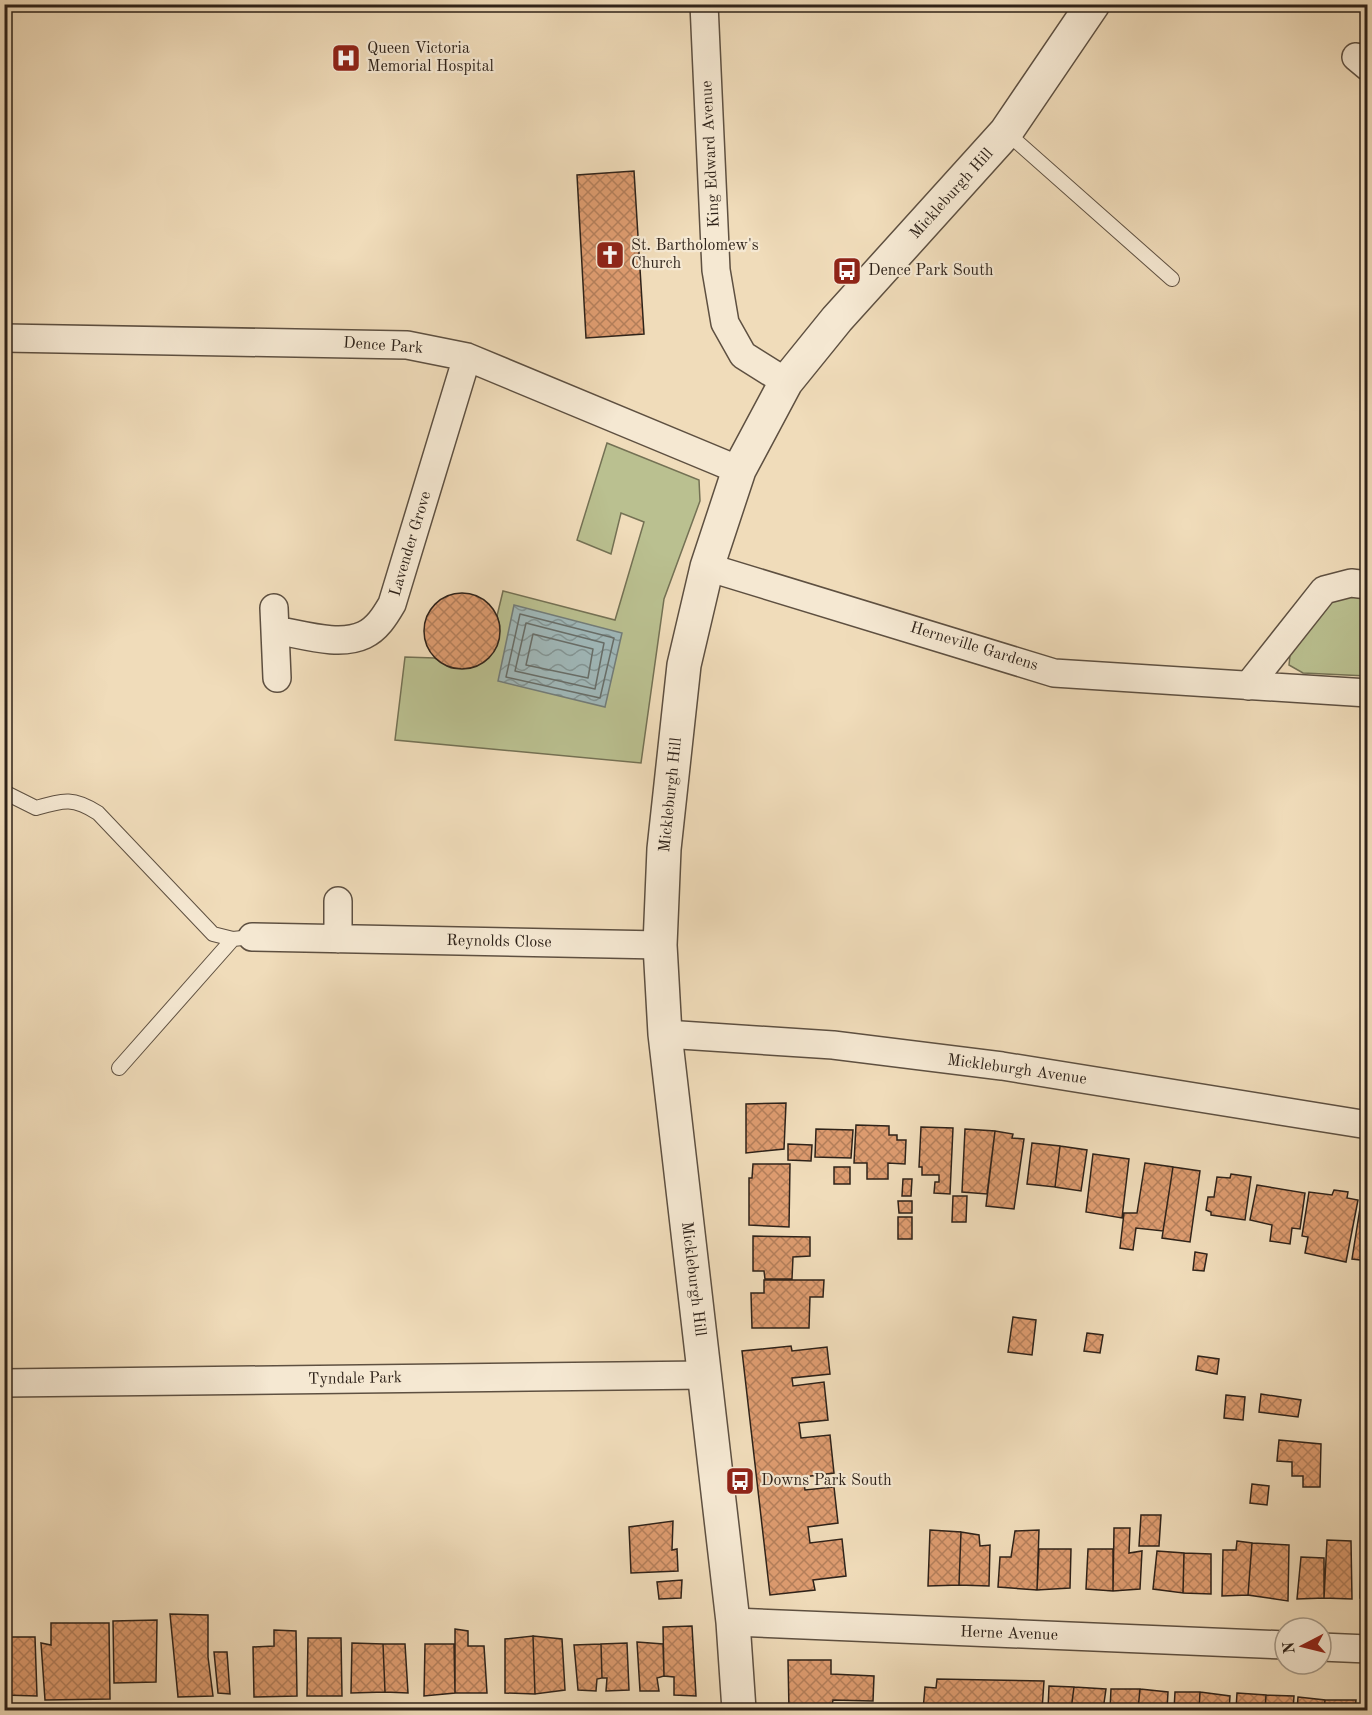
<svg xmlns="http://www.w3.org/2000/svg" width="1372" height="1715" font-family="'Old Standard TT',serif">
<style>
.green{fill:#bac090;stroke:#747154;stroke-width:1.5}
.water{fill:url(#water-waves);stroke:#727d7a;stroke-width:1.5}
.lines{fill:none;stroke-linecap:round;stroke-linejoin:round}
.shore{stroke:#676e6a;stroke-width:1.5}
.building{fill:url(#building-cross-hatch);stroke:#2e2219;stroke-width:1.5}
.service-casing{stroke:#5e5041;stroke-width:16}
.minor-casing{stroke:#5e5041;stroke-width:30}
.tertiary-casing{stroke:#5e5041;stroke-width:36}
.service{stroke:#f5e8d2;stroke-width:14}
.minor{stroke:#f5e8d2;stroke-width:27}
.tertiary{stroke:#f5e8d2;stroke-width:33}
.labels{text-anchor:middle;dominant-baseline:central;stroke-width:4.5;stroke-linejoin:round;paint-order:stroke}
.poi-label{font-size:16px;fill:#2e2219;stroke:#f5e8d2;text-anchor:start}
.street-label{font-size:16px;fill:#2e2219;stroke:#f5e8d2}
</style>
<defs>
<pattern id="water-waves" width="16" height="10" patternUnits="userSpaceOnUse" patternTransform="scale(1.5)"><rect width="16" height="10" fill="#a0b9bb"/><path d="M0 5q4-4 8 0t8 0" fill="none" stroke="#839697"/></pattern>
<pattern id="building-cross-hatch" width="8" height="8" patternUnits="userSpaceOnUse" patternTransform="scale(1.5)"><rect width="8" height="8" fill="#de9c70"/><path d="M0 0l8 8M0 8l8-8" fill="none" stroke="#b47f5b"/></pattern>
</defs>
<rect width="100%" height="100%" fill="#f0dcba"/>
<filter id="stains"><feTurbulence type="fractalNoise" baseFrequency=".00333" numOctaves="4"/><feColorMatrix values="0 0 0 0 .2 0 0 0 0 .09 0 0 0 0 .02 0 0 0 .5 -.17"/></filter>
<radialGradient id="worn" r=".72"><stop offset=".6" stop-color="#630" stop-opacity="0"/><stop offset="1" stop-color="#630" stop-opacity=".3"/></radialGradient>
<!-- green -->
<path class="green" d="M607,443L699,480L700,501L664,599L641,763L395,740L405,657L435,658L451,668H470L486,660L497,645L500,626L497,616L503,591L615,620L644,522L621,513L611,554L577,540Z
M1333,596L1367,597V676L1303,673L1289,665L1291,646Z"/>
<!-- water -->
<path class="water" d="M514,605L622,633L605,707L498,681Z"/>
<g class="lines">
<!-- shore -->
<path class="shore" d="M520,614L614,638L600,698L506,677Z
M526,623L604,643L595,689L515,671Z
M533,634L593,649L588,678L526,665Z"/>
</g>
<!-- building -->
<path class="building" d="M634,171L644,334L586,338L577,175Z
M424 631a38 38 0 1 1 76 0a38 38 0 1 1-76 0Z
M786,1103L784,1149L746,1153V1104Z
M856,1125L889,1126V1135H897V1140H906L905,1164L888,1163V1179H867V1163H854Z
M921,1127L953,1128L950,1194L934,1193L935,1182H939V1175H922V1167H919Z
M816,1129L853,1130L851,1158L815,1157Z
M965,1129L995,1131L987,1194L962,1192Z
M995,1131L1013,1134L1012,1138L1024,1139L1014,1209L986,1206Z
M1032,1143L1060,1146L1055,1187L1027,1184Z
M788,1144L812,1145L811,1161L788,1160Z
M1060,1146L1087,1150L1081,1191L1055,1187Z
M1093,1154L1129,1159L1122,1218L1086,1212Z
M1145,1163L1173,1167L1163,1231L1136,1228L1133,1250L1120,1248L1124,1213H1137Z
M753,1164H790L789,1227L749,1225V1178H752Z
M834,1167H850V1184H834Z
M1173,1167L1200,1171L1190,1242L1162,1238Z
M1231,1174L1251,1177L1245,1220L1211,1215V1212L1206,1210L1208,1197H1214L1217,1177L1230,1178Z
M903,1179H912L911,1196H902Z
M1257,1185L1305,1193L1300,1229L1292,1228L1290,1244L1270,1241L1272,1225L1250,1220Z
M1334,1190L1348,1192L1347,1198L1358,1200L1346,1262L1305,1253L1308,1237L1302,1236L1309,1192L1332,1195Z
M953,1196H967L966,1222H952Z
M898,1201H912V1213H899Z
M1361,1202L1368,1203V1261L1352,1259Z
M898,1217H912V1239H898Z
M753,1236L810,1237V1256L793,1257L792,1279H765L764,1271H753Z
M1195,1252L1207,1254L1204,1271L1193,1270Z
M764,1280H824L823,1297H810L809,1328H752L751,1293H764Z
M1013,1317L1036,1320L1032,1355L1008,1352Z
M1087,1333L1103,1335L1100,1353L1084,1351Z
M791,1346L792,1351L827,1347L830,1374L792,1378L793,1386L824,1382L828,1420L799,1423L801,1438L830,1435L834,1473L803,1477L805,1490L834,1487L838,1523L808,1527L810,1543L842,1539L846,1576L813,1580L815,1590L770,1595L742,1351Z
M1198,1356L1219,1359L1217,1374L1196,1370Z
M1261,1394L1301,1400L1298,1417L1259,1412Z
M1226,1395L1245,1397L1243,1420L1224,1418Z
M1279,1440L1321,1444L1320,1487H1303V1476H1292V1462L1277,1461Z
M1252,1484L1269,1486L1267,1505L1250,1503Z
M1141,1515H1161L1159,1546H1139Z
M673,1521L672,1550L677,1549L678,1571L631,1573L629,1527Z
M1114,1528H1130L1129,1553L1142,1551L1140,1589L1113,1591Z
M930,1530L961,1532L959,1585L928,1586Z
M1039,1530L1037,1590L998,1587L1000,1557H1011L1015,1531Z
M961,1532L979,1535L980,1546L990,1545L989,1586L959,1585Z
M1327,1540L1351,1541L1352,1599L1324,1598Z
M1237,1541L1252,1543L1248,1595L1222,1596L1223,1550H1236Z
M1252,1543L1289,1545L1288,1601L1248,1595Z
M1039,1549H1071L1070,1588L1037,1590Z
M1088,1549H1113V1591L1086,1589Z
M1157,1551L1184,1553L1183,1593L1153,1589Z
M1184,1553L1211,1554V1594L1183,1593Z
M1301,1557L1324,1558V1598L1297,1599Z
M1361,1558L1368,1559V1598H1360Z
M682,1580L681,1598L659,1599L657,1582Z
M170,1614L208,1615V1657L213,1696L178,1697Z
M157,1620L156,1682L114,1683L113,1621Z
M51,1623H109L110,1699L45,1700L41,1643L51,1645Z
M692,1626L696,1696L674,1695V1677L664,1676L663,1627Z
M455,1629L468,1631V1646H484L487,1693H455Z
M274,1630L296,1631L297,1696L254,1697L253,1647L274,1646Z
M533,1636L535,1694L505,1693V1639Z
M533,1636L562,1639L565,1690L535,1694Z
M4,1637H35L37,1696L4,1695Z
M308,1638H341L342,1696H307Z
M637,1642L663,1644L664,1676L657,1678L659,1691H640Z
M352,1643L383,1644L385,1692L351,1693Z
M627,1643L629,1690L606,1691L607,1678H602L601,1644Z
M383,1644H405L408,1693L385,1692Z
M425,1644H454L455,1693L424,1696Z
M601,1644L602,1678L597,1679L596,1691L578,1690L574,1645Z
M214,1652H227L230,1694L218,1693Z
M788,1660H831V1674L874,1676L873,1701L833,1700L832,1705L873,1704V1710H789Z
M937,1679L1044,1681L1042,1710H923L925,1687L936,1688Z
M1049,1686L1074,1687L1071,1710H1048Z
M1074,1687L1106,1689L1103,1710H1071Z
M1111,1689H1140L1138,1710H1110Z
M1140,1689L1168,1692L1167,1710H1138Z
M1175,1692H1200L1199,1710H1174Z
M1200,1692L1230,1696L1229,1710H1199Z
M1237,1693L1266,1695L1265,1710H1236Z
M1266,1695L1294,1696L1293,1710H1265Z
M1298,1697L1325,1700L1324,1710H1297Z
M1362,1698H1368V1710H1361Z
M1325,1700H1356L1355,1710H1324Z"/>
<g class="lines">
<!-- service casing -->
<g class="service-casing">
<path id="service" d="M1006,132L1172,279
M4,792L36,808C64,800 73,797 98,813L213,934L233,939L252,937
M119,1068L233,939"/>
</g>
<!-- minor casing -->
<g class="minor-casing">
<path id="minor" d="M704,4L716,270L725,323L743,355L786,382
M1356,57L1368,67
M4,338L407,345L467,357L739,470
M707,567L1054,673L1368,693
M274,608L277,678
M275,630C301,634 339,647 364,635C377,629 385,616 392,604L467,357
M1248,686L1324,590L1351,583L1368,585
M252,937L660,945
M338,939V901
M665,1034L833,1045L1002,1066L1368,1125
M4,1383L705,1375
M733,1622L1285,1645
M1321,1647L1368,1649"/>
</g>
<!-- tertiary casing -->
<g class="tertiary-casing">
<path id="tertiary" d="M739,1710L733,1622L665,1034L660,945L664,849L684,665L707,567L739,470L786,382L837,319L1006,132L1093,4"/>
</g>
<!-- service -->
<use href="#service" class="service"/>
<!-- minor -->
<use href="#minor" class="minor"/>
<!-- tertiary -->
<use href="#tertiary" class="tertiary"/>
</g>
<!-- icons -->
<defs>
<g id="hospital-square" transform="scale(1.5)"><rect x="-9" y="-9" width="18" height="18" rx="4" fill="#8f2418" stroke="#f5e8d2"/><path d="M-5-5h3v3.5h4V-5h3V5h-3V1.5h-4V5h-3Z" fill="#fff"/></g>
<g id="church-square" transform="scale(1.5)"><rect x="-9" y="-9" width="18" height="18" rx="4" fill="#8f2418" stroke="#f5e8d2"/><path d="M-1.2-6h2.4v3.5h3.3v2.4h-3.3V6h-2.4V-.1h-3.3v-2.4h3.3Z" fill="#fff"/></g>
<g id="bus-square" transform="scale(1.5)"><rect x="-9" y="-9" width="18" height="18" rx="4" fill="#8f2418" stroke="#f5e8d2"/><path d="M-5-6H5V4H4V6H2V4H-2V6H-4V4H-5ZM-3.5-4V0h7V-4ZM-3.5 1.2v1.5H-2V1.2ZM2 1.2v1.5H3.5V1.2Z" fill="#fff"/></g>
</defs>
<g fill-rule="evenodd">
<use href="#hospital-square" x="346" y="58"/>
<use href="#church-square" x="610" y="255"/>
<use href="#bus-square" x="847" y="271"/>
<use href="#bus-square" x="740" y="1481"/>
</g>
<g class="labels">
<!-- poi labels -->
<g class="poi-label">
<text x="367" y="49">Queen Victoria<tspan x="367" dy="18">Memorial Hospital</tspan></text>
<text x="631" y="246">St. Bartholomew's<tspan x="631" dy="18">Church</tspan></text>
<text x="868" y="271">Dence Park South</text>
<text x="761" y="1481">Downs Park South</text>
</g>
<!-- street labels -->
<g class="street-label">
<text transform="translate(711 154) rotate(-93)">King Edward Avenue</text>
<text transform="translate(952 194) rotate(-48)">Mickleburgh Hill</text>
<text transform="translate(383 346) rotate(4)">Dence Park</text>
<text transform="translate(411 544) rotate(-73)">Lavender Grove</text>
<text transform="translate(974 647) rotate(17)">Herneville Gardens</text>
<text transform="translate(671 795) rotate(-84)">Mickleburgh Hill</text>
<text transform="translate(499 942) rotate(1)">Reynolds Close</text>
<text transform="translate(1017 1070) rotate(8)">Mickleburgh Avenue</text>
<text transform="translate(693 1279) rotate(83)">Mickleburgh Hill</text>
<text transform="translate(355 1379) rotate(-1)">Tyndale Park</text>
<text transform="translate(1009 1634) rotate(2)">Herne Avenue</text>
</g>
</g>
<!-- margin -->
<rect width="1372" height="1715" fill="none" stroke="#f0dcba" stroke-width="24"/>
<rect x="6" y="6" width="1360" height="1703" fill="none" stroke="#2e2219" stroke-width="3"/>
<rect x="12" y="12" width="1348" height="1691" fill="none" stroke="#2e2219" stroke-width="1.5"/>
<!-- north arrow -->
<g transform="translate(1303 1646) rotate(263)"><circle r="28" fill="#f5e8d2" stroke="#a59988" stroke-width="1.5"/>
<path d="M0-4.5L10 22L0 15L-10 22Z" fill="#8f2418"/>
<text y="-9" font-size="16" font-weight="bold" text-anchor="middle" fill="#2e2219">N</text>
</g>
<rect width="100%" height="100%" filter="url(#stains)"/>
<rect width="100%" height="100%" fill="url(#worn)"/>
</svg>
